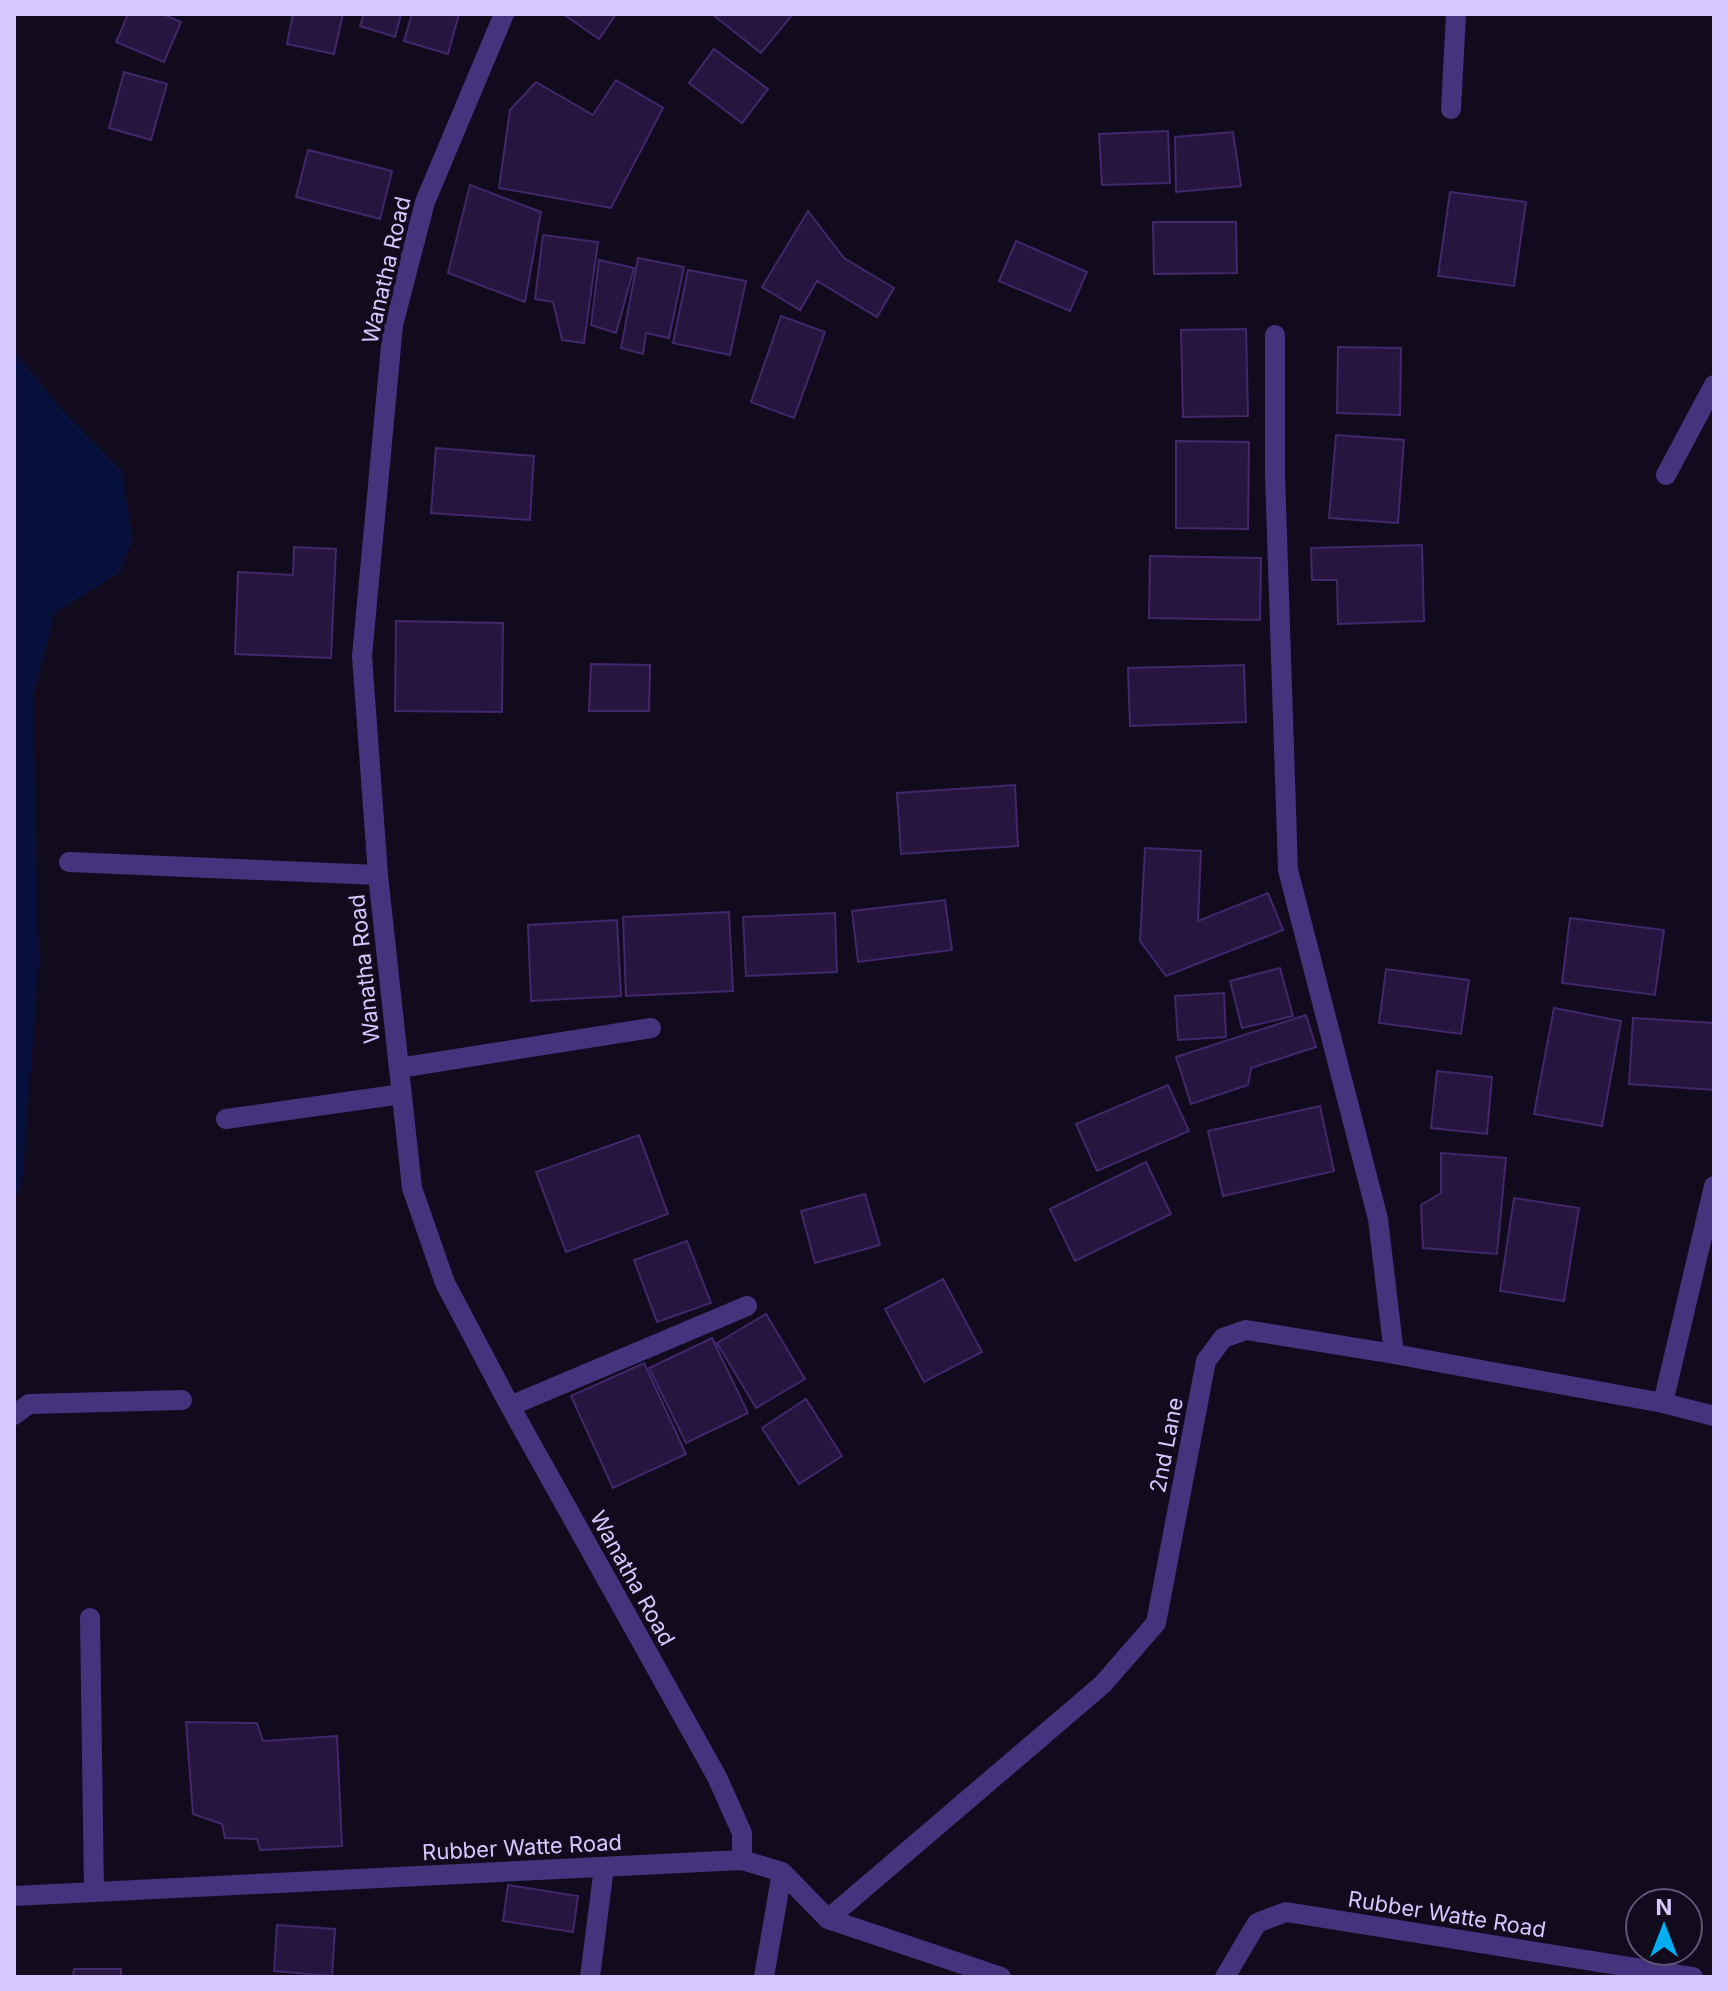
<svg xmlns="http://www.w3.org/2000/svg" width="1728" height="1991" font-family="Inter,sans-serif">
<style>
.water{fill:#07103a}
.building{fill:#26163f;stroke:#41276b;stroke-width:2}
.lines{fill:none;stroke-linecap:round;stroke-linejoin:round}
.lane{stroke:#44347e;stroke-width:20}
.street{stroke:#44347e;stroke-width:20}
.labels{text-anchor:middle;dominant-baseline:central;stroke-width:8;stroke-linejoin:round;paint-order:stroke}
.street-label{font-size:22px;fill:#d7c7ff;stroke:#110b1d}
</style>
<rect width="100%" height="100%" fill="#110b1d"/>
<!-- water -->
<path class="water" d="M14,351L60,407L122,471L133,541L119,573L55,613L33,697L39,963L22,1185L14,1200Z"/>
<!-- building -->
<path class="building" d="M128,14H163L181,22L164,62L116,42Z
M293,14H343L334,54L287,44Z
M364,14H401L395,37L360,26Z
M412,14H459L448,54L404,41Z
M563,14H616L599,39Z
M712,14H793L761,53Z
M714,49L768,89L742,123L689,83Z
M124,72L167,84L151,140L109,128Z
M616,80L663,108L611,208L499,188L510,110L536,82L593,115Z
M1168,131L1170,183L1102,185L1099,134Z
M1233,132L1241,186L1176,192L1175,137Z
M308,150L392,171L380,219L296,197Z
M470,185L541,212L525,302L448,273Z
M1450,192L1526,202L1514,286L1438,276Z
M808,211L844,258L894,288L877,317L817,281L800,310L762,287Z
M1153,222H1236L1237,273L1154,274Z
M543,235L598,242L584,343L562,340L553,302L535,299Z
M1016,241L1087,272L1070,311L999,281Z
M638,258L684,267L669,338L646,333L643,354L621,348Z
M599,260L634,268L616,333L591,325Z
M688,270L746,281L730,355L673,343Z
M781,316L825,332L794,418L751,402Z
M1246,329L1248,416L1183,417L1181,330Z
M1338,347L1401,348L1400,415L1337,413Z
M1336,435L1404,440L1398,523L1329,518Z
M1176,441L1249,442L1248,529L1176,528Z
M436,448L534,456L530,520L431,513Z
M1422,545L1424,621L1338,624L1337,580H1312L1311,548Z
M294,547L336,549L331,658L235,654L238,572L293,575Z
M1150,556L1261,558L1260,620L1149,618Z
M396,621L503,623L502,712L395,711Z
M591,664L650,665L649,711H589Z
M1244,665L1246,722L1130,726L1128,668Z
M1015,785L1018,846L901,854L897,793Z
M1145,848L1201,851L1198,921L1268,893L1283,930L1166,976L1140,941Z
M945,900L952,950L858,962L852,911Z
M729,912L733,991L626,996L623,917Z
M835,913L837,972L746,976L743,917Z
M1570,918L1664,930L1655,995L1562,983Z
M617,920L621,996L531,1001L528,925Z
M1280,968L1293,1016L1242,1028L1230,981Z
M1386,969L1469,980L1461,1034L1379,1023Z
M1224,993L1226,1037L1178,1040L1175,996Z
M1554,1008L1621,1021L1602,1126L1534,1114Z
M1306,1015L1316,1047L1251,1068L1248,1085L1191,1104L1176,1057Z
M1633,1018L1714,1023V1090L1629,1084Z
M1437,1071L1492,1077L1487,1134L1431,1128Z
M1168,1085L1189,1131L1097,1171L1076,1124Z
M1320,1106L1334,1171L1223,1196L1208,1131Z
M639,1135L668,1214L566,1252L536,1172Z
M1441,1153L1506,1158L1497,1254L1423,1248L1421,1205L1441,1193Z
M1146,1162L1171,1214L1075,1261L1050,1209Z
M865,1194L880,1245L815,1263L801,1211Z
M1514,1198L1579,1208L1564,1301L1500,1291Z
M687,1241L711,1303L657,1322L634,1260Z
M943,1279L982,1352L924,1382L885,1309Z
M766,1314L805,1379L756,1408L717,1343Z
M712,1338L748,1413L686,1443L649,1368Z
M644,1363L686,1454L613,1488L571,1396Z
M806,1399L842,1456L799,1484L762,1428Z
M186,1722L257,1723L263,1741L337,1736L342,1846L260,1850L257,1839L225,1838L222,1824L193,1814Z
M508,1885L578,1896L573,1932L503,1921Z
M277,1925L335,1929L332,1976L274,1971Z
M74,1969H121V1977H73Z"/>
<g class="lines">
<!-- lane -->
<path class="lane" d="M1451,109L1456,14
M1275,335V475L1288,870L1378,1219L1394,1354
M1666,475L1714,385
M69,862L378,875
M1663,1403L1714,1186
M590,1977L604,1867"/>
<!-- street -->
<path class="street" d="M504,14L425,202L393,325L362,656L378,875L412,1188L445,1283L510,1406L717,1777L742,1833V1860
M399,1068L651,1028
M226,1119L402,1094
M510,1406L747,1306
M14,1415L29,1404L182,1400
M90,1618L94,1892
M14,1896L742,1860L782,1872L828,1919L1001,1977
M828,1919L1103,1684L1156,1623L1206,1361L1223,1338L1246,1330L1394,1354L1663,1403L1714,1416
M764,1977L782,1872
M1225,1977L1257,1923L1286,1912L1693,1977"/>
</g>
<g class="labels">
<!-- street labels -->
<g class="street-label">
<text transform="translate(386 270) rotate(-77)">Wanatha Road</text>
<text transform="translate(364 969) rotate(-96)">Wanatha Road</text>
<text transform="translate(1166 1445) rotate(-79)">2nd Lane</text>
<text transform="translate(633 1578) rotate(61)">Wanatha Road</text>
<text transform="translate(522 1847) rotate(-3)">Rubber Watte Road</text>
<text transform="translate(1447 1914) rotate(9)">Rubber Watte Road</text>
</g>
</g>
<!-- border -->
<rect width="1728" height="1991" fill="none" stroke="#d7c7ff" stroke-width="32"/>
<!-- north arrow -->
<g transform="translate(1664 1927)"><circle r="38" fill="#110b1d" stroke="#605677" stroke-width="2"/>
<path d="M0-6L14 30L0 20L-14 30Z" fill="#00aef2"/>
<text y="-12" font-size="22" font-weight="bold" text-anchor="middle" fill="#d7c7ff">N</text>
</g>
</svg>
